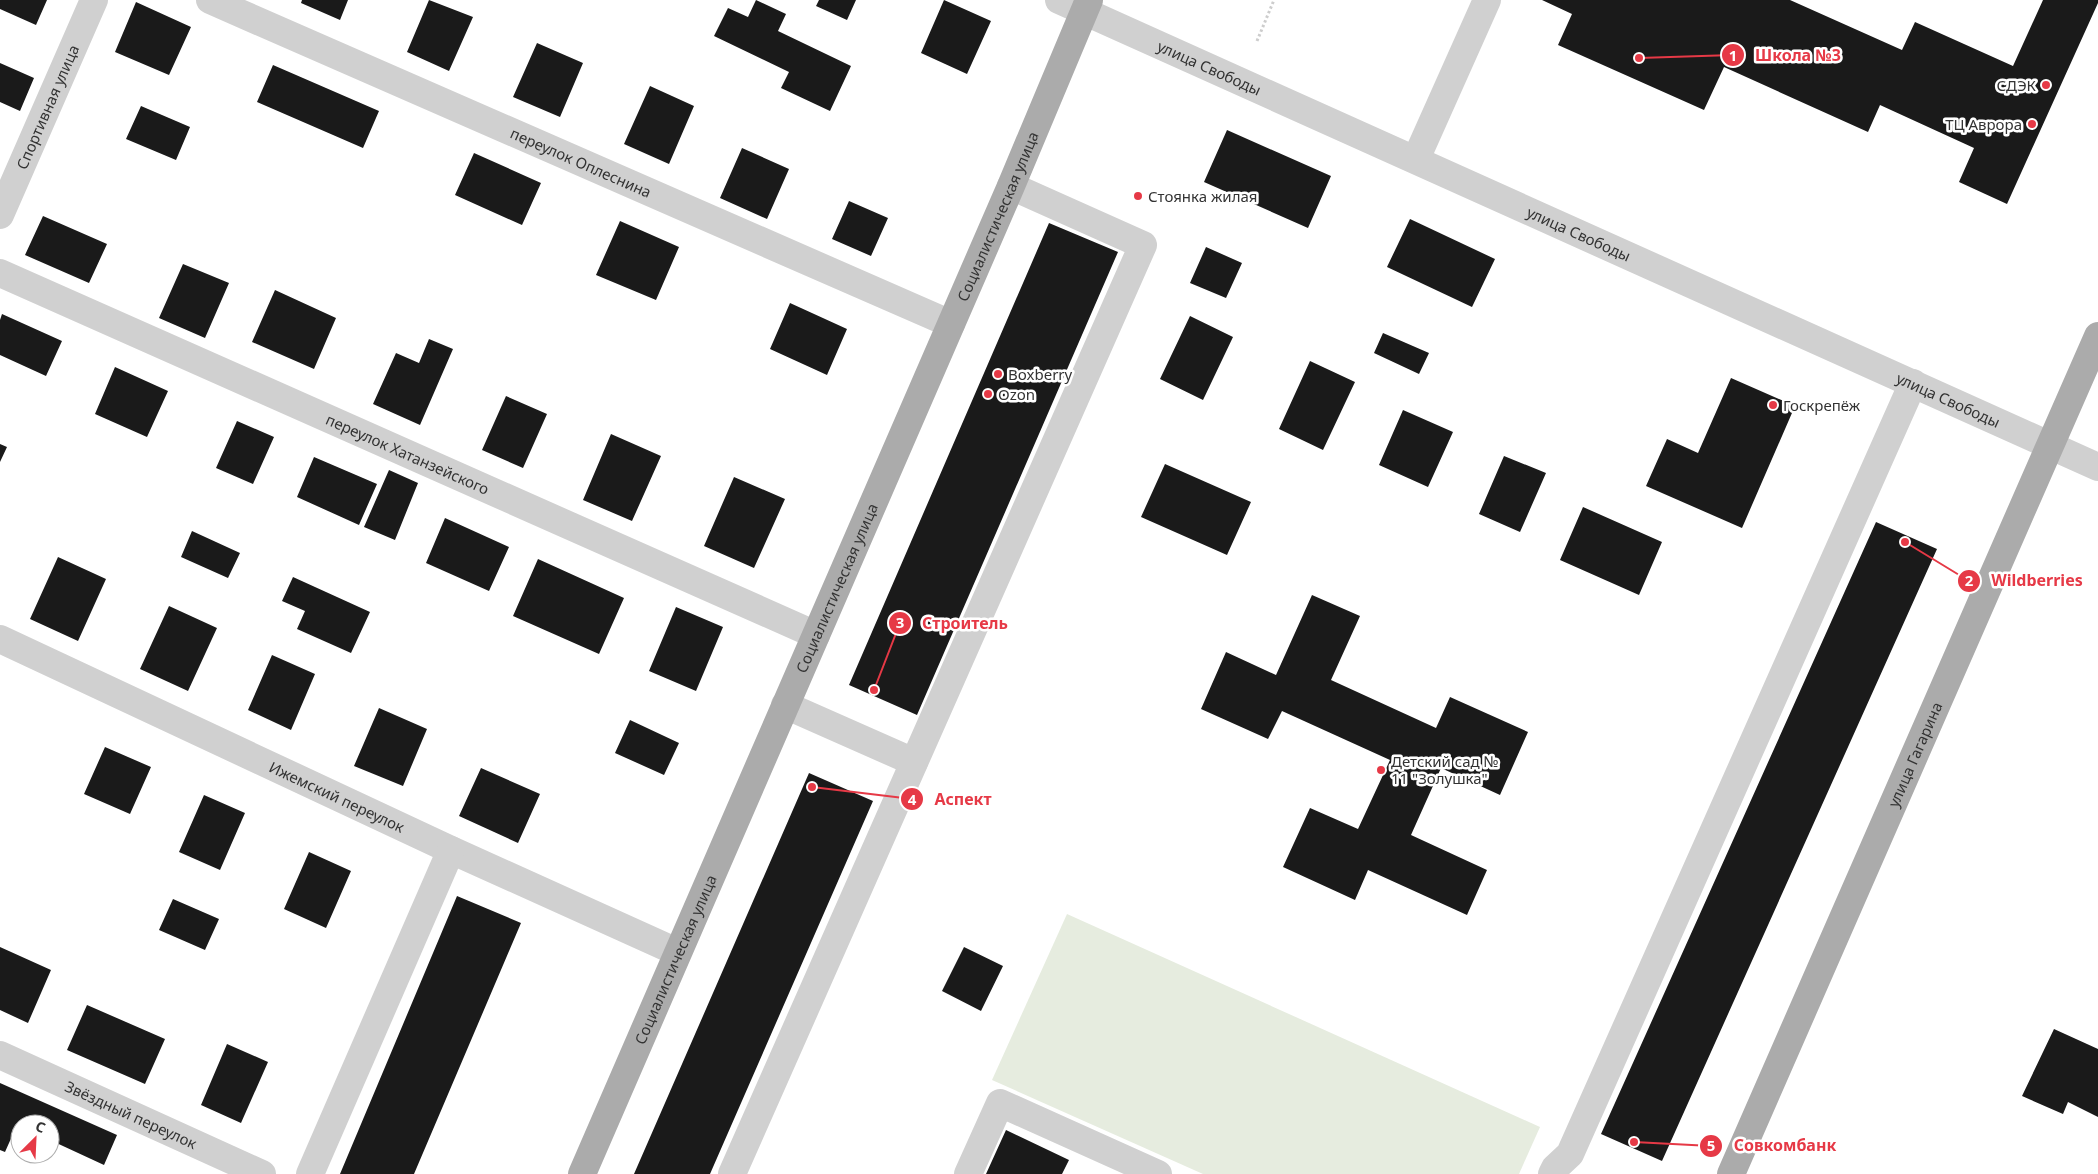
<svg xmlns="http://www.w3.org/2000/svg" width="2098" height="1174" font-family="'Noto Sans',sans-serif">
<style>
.green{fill:#e6ecdf}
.building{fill:#1a1a1a}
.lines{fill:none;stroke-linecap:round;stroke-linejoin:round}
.path{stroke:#cdcdcd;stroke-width:3;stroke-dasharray:2.5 2.5;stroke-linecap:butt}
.minor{stroke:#d0d0d0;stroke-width:28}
.major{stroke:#ababab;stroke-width:28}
.poi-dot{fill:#e63946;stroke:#fff;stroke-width:2}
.labels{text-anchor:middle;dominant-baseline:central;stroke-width:5;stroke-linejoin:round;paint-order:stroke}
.street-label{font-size:15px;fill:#333;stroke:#fff}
.poi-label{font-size:15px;fill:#333;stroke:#fff;text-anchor:start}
.leader{fill:none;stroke:#e63946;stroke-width:2}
.callout-dot{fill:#e63946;stroke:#fff;stroke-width:2}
.mark-label{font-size:15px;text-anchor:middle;font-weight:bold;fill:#fff}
.callout-label{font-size:16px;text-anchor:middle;font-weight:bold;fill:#e63946;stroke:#fff;stroke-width:5;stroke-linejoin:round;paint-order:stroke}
</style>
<rect width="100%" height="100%" fill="#fff"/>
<!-- green -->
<path class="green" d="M1067,914L1540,1127L1519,1174H1203L992,1080Z"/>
<!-- building -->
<path class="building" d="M0,0H47L36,25L0,9Z
M302,0H348L340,20L301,3Z
M429,0L473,17L449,71L407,52Z
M756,0L786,14L778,31L851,66L830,111L781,88L789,72L714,36L728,8L748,17Z
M819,0H856L847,20L816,6Z
M944,0L991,21L967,74L921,53Z
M1542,0H1790L1902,50L1915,22L2013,66L2043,0H2098V3L2007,204L1959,182L1974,148L1880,105L1868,132L1724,67L1704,110L1558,45L1572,14Z
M136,2L191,27L169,75L115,52Z
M537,43L583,63L560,117L513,97Z
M0,63L34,78L20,111L0,102Z
M273,65L379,111L363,148L257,102Z
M650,86L694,106L669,164L624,144Z
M141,106L190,127L176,160L126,139Z
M1227,130L1331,176L1308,228L1204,182Z
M742,148L789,169L767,219L720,198Z
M474,153L541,183L522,225L455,195Z
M849,201L888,218L871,256L832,239Z
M43,216L107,244L89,283L25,255Z
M1410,219L1495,259L1472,307L1387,267Z
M620,221L679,247L656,300L596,275Z
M1049,223L1118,252L917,715L849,685Z
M1206,247L1242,263L1226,298L1190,283Z
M183,264L229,283L205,338L159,318Z
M275,290L336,318L314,369L252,342Z
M790,303L847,329L827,375L770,349Z
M2,314L62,341L46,376L0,355V320Z
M1190,316L1233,337L1203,400L1160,379Z
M1383,333L1429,353L1419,374L1374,353Z
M429,339L453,349L420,425L373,404L396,353L419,363Z
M1310,361L1355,382L1323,450L1279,429Z
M115,367L168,391L147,437L95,414Z
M1731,378L1795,406L1742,528L1646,486L1667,439L1698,453Z
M506,396L547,414L523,468L482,450Z
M1403,410L1453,432L1428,487L1379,465Z
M237,421L274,437L253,484L216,468Z
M611,434L661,456L632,521L583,500Z
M0,444L7,447L0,462Z
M1504,456L1546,473L1520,532L1479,514Z
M314,457L377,484L359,525L297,497Z
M1165,464L1251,502L1227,555L1141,517Z
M389,470L418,483L395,540L364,527Z
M734,477L785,499L754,568L704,546Z
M1583,507L1662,542L1639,595L1560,560Z
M445,518L509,547L489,591L426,563Z
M1876,522L1937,549L1662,1161L1601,1134Z
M192,531L240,553L228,578L181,557Z
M58,557L106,579L78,641L30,619Z
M538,559L624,598L599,654L513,616Z
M293,577L370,612L351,653L297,629L305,611L282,601Z
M1312,595L1360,616L1331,680L1436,728L1450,697L1528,732L1500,795L1441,768L1411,835L1487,870L1467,915L1368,870L1355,900L1283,867L1310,808L1358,829L1390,760L1282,711L1268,739L1201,709L1226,652L1276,675Z
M169,606L217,628L188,691L140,669Z
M676,607L723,627L696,691L649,671Z
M272,655L315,674L291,730L248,710Z
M379,708L427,729L403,786L354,766Z
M630,720L679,743L664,775L615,753Z
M105,747L151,767L130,814L84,794Z
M481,768L540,794L518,843L459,816Z
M809,773L873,801L710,1174H634Z
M204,795L245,813L220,870L179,852Z
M309,852L351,871L326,928L284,909Z
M457,896L521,923L414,1174H340Z
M173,899L219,919L205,950L159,930Z
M0,947L51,970L28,1023L0,1010Z
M964,947L1003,966L981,1011L942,991Z
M87,1005L165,1039L145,1084L67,1050Z
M2054,1029L2098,1049V1117L2068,1102L2063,1114L2022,1096Z
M227,1044L268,1062L241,1123L201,1105Z
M0,1083L117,1135L104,1165L50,1140V1124H20V1127L17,1125L5,1152L0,1150Z
M1006,1130L1069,1160L1062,1174H986Z"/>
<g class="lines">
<!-- path -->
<path class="path" d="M1257,41L1274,0"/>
<!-- minor -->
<g class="minor">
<path id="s1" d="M210,0L951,324"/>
<path id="s2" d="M1059,0L2098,467"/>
<path d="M1416,159L1487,0"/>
<path id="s3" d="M0,215L94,0"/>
<path id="s4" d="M0,273L816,635"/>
<path id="s5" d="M0,639L451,850L677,952"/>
<path d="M785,705L914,762"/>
<path id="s6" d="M0,1055L262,1174"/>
<path d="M310,1174L451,850"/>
<path d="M732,1174L1143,245L1011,186"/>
<path d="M968,1174L1000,1103L1158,1174"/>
<path d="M1552,1174L1555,1168L1570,1154L1913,383"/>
</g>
<!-- major -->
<g class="major">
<path id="s7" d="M582,1174L1011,186L1089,0"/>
<path id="s8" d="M1731,1174L2098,336"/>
</g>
</g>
<!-- markers -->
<g class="poi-dot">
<circle cx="2046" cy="85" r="5"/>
<circle cx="2032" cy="124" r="5"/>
<circle cx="1138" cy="196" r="5"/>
<circle cx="998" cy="374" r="5"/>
<circle cx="988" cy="394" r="5"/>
<circle cx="1773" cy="405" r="5"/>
<circle cx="1381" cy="770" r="5"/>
</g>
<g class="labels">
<!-- street labels -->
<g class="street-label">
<text stroke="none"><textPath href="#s2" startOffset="165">улица Свободы</textPath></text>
<text stroke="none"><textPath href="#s3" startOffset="118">Спортивная улица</textPath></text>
<text stroke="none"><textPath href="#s1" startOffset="405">переулок Оплеснина</textPath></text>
<text stroke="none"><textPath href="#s7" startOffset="1044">Социалистическая улица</textPath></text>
<text stroke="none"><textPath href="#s2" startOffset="570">улица Свободы</textPath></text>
<text stroke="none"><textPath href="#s2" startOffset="975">улица Свободы</textPath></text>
<text stroke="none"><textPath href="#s4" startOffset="446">переулок Хатанзейского</textPath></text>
<text stroke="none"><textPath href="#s7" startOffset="639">Социалистическая улица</textPath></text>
<text stroke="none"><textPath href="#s8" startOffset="458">улица Гагарина</textPath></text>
<text stroke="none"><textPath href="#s5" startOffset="372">Ижемский переулок</textPath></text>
<text stroke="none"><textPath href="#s7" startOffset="234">Социалистическая улица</textPath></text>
<text stroke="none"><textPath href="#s6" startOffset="144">Звёздный переулок</textPath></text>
</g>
<!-- poi labels -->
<g class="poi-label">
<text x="2036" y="85" text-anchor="end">СДЭК</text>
<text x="2022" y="124" text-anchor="end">ТЦ Аврора</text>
<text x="1148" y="196">Стоянка жилая</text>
<text x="1008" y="374">Boxberry</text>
<text x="998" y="394">Ozon</text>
<text x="1783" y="405">Госкрепёж</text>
<text x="1391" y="761">Детский сад №<tspan x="1391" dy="17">11 "Золушка"</tspan></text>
</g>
</g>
<!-- callouts -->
<path class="leader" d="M1639 58L1733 55M1905 542L1969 581M874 690L900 623M812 787L912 799M1634 1142L1711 1146"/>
<g class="callout-dot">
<circle cx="1639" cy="58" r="5"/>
<circle cx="1905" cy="542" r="5"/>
<circle cx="874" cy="690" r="5"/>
<circle cx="812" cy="787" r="5"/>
<circle cx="1634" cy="1142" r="5"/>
<circle cx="1733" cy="55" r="12"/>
<circle cx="1969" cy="581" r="12"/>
<circle cx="900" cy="623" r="12"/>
<circle cx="912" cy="799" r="12"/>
<circle cx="1711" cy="1146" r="12"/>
</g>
<g class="mark-label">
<text x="1733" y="61">1</text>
<text x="1969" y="586">2</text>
<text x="900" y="628">3</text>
<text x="912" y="805">4</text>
<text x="1711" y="1151">5</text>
</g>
<g class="callout-label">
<text x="1798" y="61">Школа №3</text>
<text x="2037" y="586">Wildberries</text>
<text x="965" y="629">Строитель</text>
<text x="963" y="805">Аспект</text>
<text x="1785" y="1151">Совкомбанк</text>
</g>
<!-- north arrow -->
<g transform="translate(35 1139) rotate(24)"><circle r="24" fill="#ffffff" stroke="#adadad"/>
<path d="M0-4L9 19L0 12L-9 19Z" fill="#e63946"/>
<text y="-8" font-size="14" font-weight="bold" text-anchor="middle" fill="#333333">С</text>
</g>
</svg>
